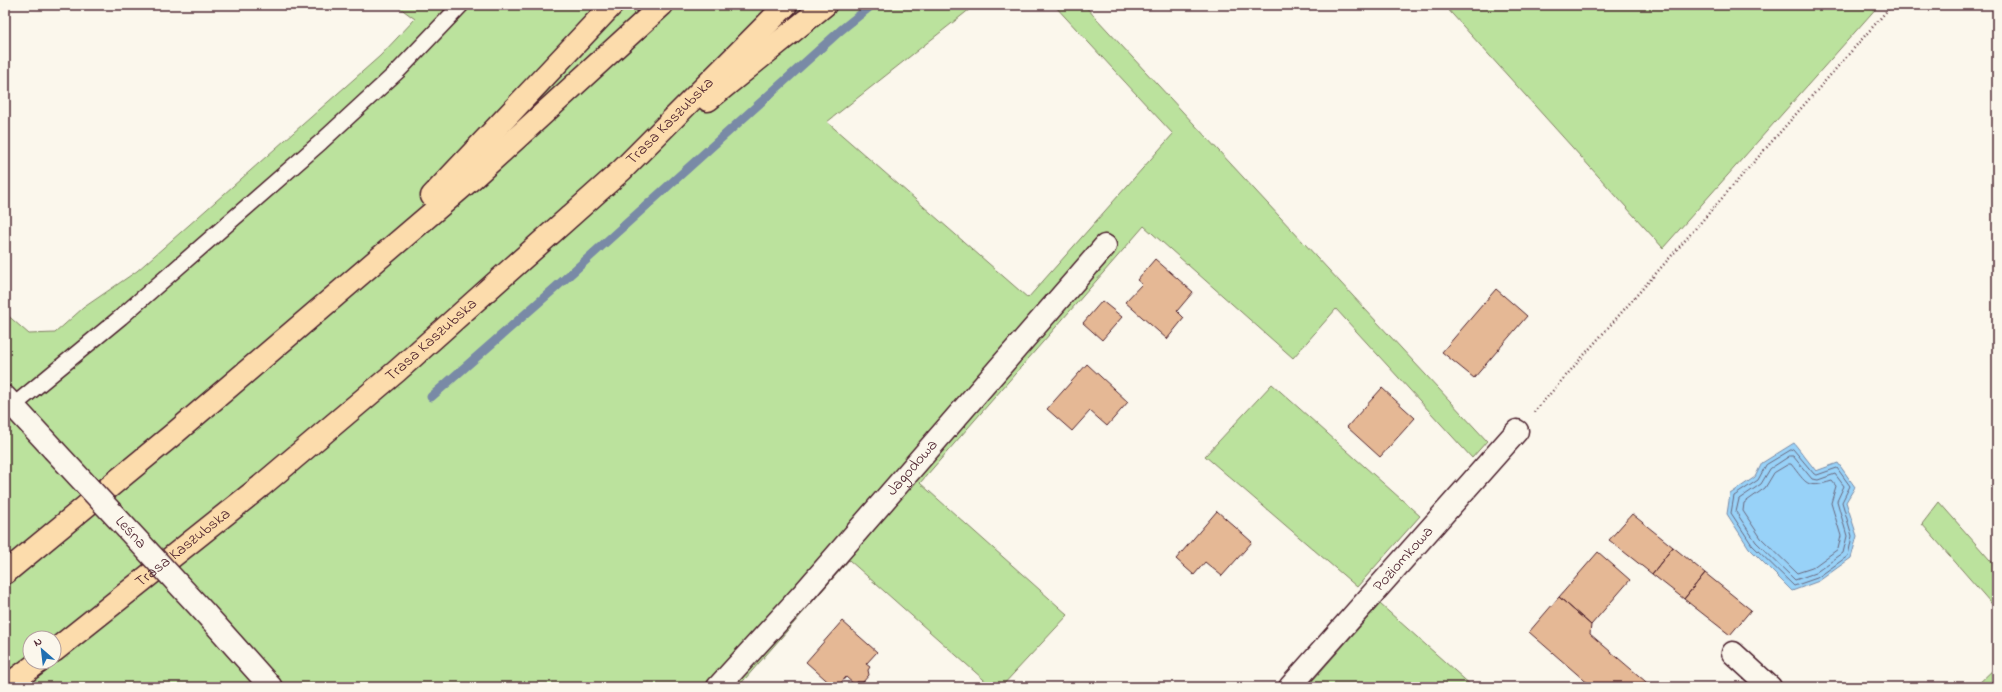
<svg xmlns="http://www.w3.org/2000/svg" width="2002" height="692" font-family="'Indie Flower',sans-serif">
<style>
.green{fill:#bbe29d;stroke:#828064;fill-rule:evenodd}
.water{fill:#98d2f8;stroke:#798aa6}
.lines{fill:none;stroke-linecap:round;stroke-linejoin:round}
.shore{stroke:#69677d;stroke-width:1}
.stream{stroke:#798aa6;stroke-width:9}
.building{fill:#e5b895;stroke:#4a1f2b}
.service-casing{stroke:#4a1f2b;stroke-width:18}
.minor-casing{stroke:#4a1f2b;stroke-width:25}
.motorway-casing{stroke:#4a1f2b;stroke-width:25}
.path{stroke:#4a1f2b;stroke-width:2.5;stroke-dasharray:1 3;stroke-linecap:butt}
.service{stroke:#fbf7ec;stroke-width:15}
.minor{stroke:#fbf7ec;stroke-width:22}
.motorway{stroke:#fcdcac;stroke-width:22}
.minor-bridge-casing{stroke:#4a1f2b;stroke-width:25;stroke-linecap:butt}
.minor-bridge{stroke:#fbf7ec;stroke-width:22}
.labels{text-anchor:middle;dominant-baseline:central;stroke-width:3;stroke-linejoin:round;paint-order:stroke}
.street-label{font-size:16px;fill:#4a1f2b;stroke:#fbf7ec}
</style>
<rect width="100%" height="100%" fill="#fbf7ec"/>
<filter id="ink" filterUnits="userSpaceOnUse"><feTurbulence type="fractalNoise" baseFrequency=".025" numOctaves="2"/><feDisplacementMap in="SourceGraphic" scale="8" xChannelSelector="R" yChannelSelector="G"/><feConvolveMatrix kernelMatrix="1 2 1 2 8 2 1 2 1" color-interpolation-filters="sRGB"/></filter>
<g filter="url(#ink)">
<!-- green -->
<path class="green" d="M396,5H975L827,122L1028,298L1173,134L1054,5H1084L1487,441L1472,458L1336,309L1293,358L1144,226L920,483L1068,615L1001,687H992L849,560L738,687H5V313L29,334L55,333L83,308L137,271L380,56L415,19ZM30,638H54V662H30Z
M1444,5H1879L1663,248Z
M1272,384L1420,516L1357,587L1205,456Z
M1939,502L1997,568V610L1922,524Z
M1380,604L1473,687H1307Z
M1997,666V687H1975Z"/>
<!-- water -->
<path class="water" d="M1794,443L1816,471L1838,463L1855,487L1846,502L1857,536L1851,558L1819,581L1792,591L1749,548L1727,514L1730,494L1755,477L1762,463Z"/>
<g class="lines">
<!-- shore -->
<path class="shore" d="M1793,449L1814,474L1817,475L1837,468L1850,486L1842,502L1852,536L1848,556L1817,578L1794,586L1752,545L1731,513L1734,496L1758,480L1766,465Z
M1790,456H1793L1812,479L1818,480L1835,474L1844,486L1837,501L1847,536L1843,553L1815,573L1795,580L1756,542L1736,512L1739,499L1761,484L1770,469Z
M1789,464H1791C1807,484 1806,489 1832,481L1836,486L1831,503L1841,536L1838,549L1812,568L1797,573L1761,538L1743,511L1744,503L1765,488L1774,473Z"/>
<!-- stream -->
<path class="stream" d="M431,397L555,288L841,30L872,5"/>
</g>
<!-- building -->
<path class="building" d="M1155,259L1193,292L1177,311L1184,318L1167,339L1125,302L1142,284L1137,280Z
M1496,289L1527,316L1474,378L1442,352Z
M1102,301L1122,317L1102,340L1083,323Z
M1087,364L1128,402L1107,426L1090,411L1072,431L1047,409Z
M1382,388L1415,418L1380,457L1347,427Z
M1217,511L1252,542L1222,576L1205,562L1194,575L1176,559Z
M1632,514L1673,547L1652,574L1609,540Z
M1673,547L1705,573L1684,599L1652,574Z
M1598,552L1630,580L1591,625L1559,597Z
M1705,573L1751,610L1730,635L1684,599Z
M1559,597L1591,625L1590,634L1652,687H1592L1529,632Z
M842,621L877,652L866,664L870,667L868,670L869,675L863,682H857L855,685L846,677L837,687H834L806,662Z"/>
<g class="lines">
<!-- service casing -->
<g class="service-casing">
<path id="service" d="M13,406L121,317L321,142L398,71L461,5"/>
</g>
<!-- minor casing -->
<g class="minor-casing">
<g id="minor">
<path d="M5,397L53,449"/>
<path d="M205,613L271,687"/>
<path d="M1733,653L1770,687"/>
<path id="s1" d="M718,687L802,595L1105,246"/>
<path id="s2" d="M1290,687L1517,431"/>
</g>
</g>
<!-- motorway casing -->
<g class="motorway-casing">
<g id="motorway">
<path d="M708,100L825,5"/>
<path d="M432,196L612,5"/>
<path d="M5,573L176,432L474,177L662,5"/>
<path id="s3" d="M54,651L261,486L397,371L622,170L786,5"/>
<path d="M5,687L39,662"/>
</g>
</g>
<!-- path -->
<path class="path" d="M1534,412L1892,5"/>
<!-- service -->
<use href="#service" class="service"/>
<!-- minor -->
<use href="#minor" class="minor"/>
<!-- motorway -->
<use href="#motorway" class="motorway"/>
<!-- minor-bridge casing -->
<g class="minor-bridge-casing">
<g id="minor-bridge">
<path id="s4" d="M53,449L205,613"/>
</g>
</g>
<!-- minor-bridge -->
<use href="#minor-bridge" class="minor-bridge"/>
</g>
</g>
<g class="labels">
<!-- street labels -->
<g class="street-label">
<text stroke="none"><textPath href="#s3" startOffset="813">Trasa Kaszubska</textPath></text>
<text stroke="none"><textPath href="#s3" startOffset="489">Trasa Kaszubska</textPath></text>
<text stroke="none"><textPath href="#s1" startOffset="293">Jagodowa</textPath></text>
<text stroke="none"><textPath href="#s4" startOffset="114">Leśna</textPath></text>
<text stroke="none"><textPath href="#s3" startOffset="165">Trasa Kaszubska</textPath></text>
<text stroke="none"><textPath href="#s2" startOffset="171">Poziomkowa</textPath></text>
</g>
</g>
<!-- margin -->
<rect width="2002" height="692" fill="none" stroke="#fbf7ec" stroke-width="20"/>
<rect x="10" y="10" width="1982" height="672" fill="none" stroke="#4a1f2b" stroke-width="1.5" filter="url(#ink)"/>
<!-- north arrow -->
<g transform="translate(42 650) rotate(332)"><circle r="19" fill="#fbf7ec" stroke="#b4a19f"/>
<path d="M0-3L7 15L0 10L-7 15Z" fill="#1f6fb2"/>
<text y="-6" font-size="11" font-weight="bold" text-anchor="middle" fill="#4a1f2b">N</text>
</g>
</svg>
